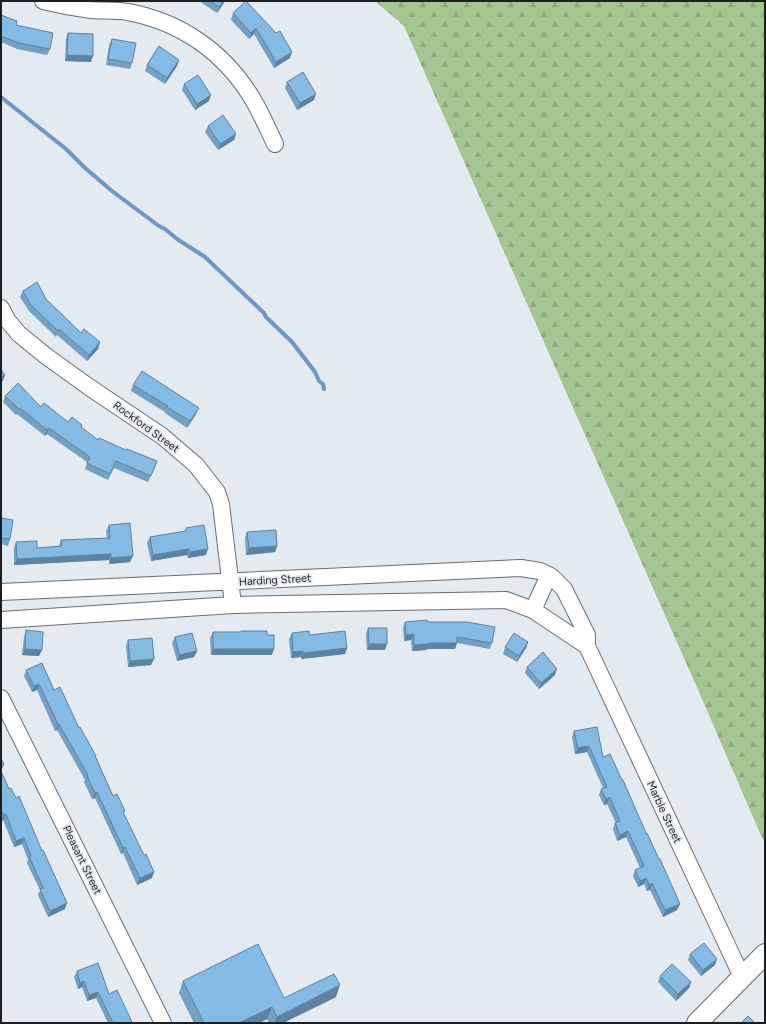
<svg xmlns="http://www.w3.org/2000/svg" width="766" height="1024" font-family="Figtree,sans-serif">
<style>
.forest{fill:url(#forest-firs)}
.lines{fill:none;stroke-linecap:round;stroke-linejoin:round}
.stream{stroke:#6d98c5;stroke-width:4}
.minor-casing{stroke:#676d72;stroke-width:18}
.major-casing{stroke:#676d72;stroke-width:22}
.minor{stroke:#fff;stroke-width:16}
.major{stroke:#fff;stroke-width:20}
.wall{fill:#72a1c4}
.shaded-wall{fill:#5c83a0}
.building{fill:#84bbe4;stroke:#5c83a0}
.labels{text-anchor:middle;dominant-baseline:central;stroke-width:3.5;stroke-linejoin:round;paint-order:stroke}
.street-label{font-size:11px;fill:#1c1f21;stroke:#e3eaf0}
</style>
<defs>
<pattern id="forest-firs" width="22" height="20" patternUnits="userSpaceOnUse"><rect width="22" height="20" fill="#a4c791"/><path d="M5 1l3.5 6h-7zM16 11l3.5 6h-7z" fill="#8daa7d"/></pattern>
</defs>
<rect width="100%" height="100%" fill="#e3eaf0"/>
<!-- forest -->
<path class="forest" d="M375,1H765V837L763,840L699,692L404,26Z"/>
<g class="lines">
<!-- stream -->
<path class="stream" d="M1,97L66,149L84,167L112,191L159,226L165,229L177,239L205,257L264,313L266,317L292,342L315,372L319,381L323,384L324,389"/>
<!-- minor casing -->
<g class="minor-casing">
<path id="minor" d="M43,1C59,5 75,8 91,10C103,11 116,10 128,12C181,22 224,52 252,98C261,113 268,129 275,144
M1,308L8,321L19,334L46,356L89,387L162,436L196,465L217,492L221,504L233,605
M1,592L521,568L540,571L552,577L564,589L587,635V646L742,977
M533,610L549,575
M1,620L233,605L506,600L533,610L587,646
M1,698L163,1023"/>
</g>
<!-- major casing -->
<g class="major-casing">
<path id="major" d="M697,1023L765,954"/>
</g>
<!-- minor -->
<use href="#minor" class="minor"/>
<!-- major -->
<use href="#major" class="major"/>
</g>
<!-- wall -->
<path class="wall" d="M199,1H225L217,13Z
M246,1L290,58L274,68L254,34L249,39L231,20L233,13Z
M1,15L16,25L50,49L47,55L17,49L1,42Z
M68,33L91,62L65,61L66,39Z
M112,39L132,63L130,69L106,65L109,45Z
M179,60L177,66L165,84L145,71L147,65Z
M287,82L314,100L297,110L285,88Z
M184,84L209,101L195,110L182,90Z
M208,126L236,134L234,140L218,150L205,132Z
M23,291L46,299L81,333L100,342L98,349L87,361L57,335L56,337L29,311L20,297Z
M133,385L196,414L187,428L165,413V412L131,391Z
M5,396L41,407L68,422L82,425L81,428L98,440L157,461L148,482L114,468L108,480L85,469L87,462L47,434L45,436L17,414L16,415L3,402Z
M1,518L10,539L8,546L1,544Z
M109,525L130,562L109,564V560L14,565V548L16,542L37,548L59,546L61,540L107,538L106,531Z
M186,528L206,555L188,558L187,555L151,561L147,543L150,537L185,531Z
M247,532L277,546L275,552L246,555L245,538Z
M405,622H428L492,643L490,649L457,643L455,649H427L426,650L412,651L411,640L404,641L403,628Z
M368,628L385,650H367L366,634Z
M26,630L39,656L22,655L24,637Z
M213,632H241L267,635L272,655H211L210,638Z
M292,633L309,635L347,648L345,654L301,659V657L291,658L289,639Z
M175,637L197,651L194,657L177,661L172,643Z
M128,640L151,665L128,667L126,646Z
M528,642L526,648L517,662L503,654L505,647Z
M527,667L555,675L539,689L525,673Z
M26,670L54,690L79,728L96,757L113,796L124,813L152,878L137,885L123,853L121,854L95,798L92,799L84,782L85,780L57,730L55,731L37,690L32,692L24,676Z
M574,731L603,757L646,833L680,904L677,910L663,917L650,890L647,891L644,884L638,887L633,876L635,870L640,868L626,837L617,841L613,829L615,823H616L607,804L604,805L599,795L601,789L603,788L587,752L575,754L572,737Z
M1,771L65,909L48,917L38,895L40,890L27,863L28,860L22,844L14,847L3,820L1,821Z
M690,954L715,965L701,976L688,960Z
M77,971L109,994L131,1023H108L96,998L87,1001L82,987L78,989L74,977Z
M660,976L691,982L689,988L676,1001L658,982Z
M183,981L284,998L336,997L283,1023H269L267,1019L259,1023H194L179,993Z"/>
<!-- shaded-wall -->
<path class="shaded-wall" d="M223,1H225L217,13L219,7Z
M256,28L254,34L249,39L251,33Z
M292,52L290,58L274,68L276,62Z
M67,55L93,56L91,62L65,61Z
M179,60L177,66L165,84L167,78Z
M316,94L314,100L297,110L300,103Z
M211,95L209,101L195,110L197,104Z
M236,134L234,140L218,150L220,144Z
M100,342L98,349L87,361L89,355Z
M5,375L3,381L1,382V377Z
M199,408L196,414L187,428L190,421Z
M49,428L47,434L45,436L47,430Z
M277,546L275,552L246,555L249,548Z
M189,549L187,555L151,561L153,555Z
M208,549L206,555L188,558L190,552Z
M111,554L109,560L14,565L17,559Z
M133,556L130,562L109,564L111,558Z
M414,634L411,640L404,641L406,635Z
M528,642L526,648L517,662L519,656Z
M429,643H457L455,649H427L426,650L412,651L414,645Z
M369,644H387L385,650H367Z
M347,648L345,654L301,659L303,653Z
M25,649L42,650L39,656L22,655Z
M213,649H274L272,655H211Z
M197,651L194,657L177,661L179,655Z
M303,651L301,657L291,658L293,652Z
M154,659L151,665L128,667L130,661Z
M557,669L555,675L539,689L541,683Z
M39,684L37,690L32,692L34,686Z
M58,724H59L57,730L55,731Z
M589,746L587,752L575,754L578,748Z
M4,764L1,771V766Z
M97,792L95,798L92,799L95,793Z
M610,797L607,804L604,805L606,799Z
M6,814L3,820L1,821L4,815Z
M628,831L626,837L617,841L620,835Z
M24,838L22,844L14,847L16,841Z
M125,847L123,853L121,854L123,848Z
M154,872L152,878L137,885L140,878Z
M646,878L644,884L638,887L640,881Z
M652,883L650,890L647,891L649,885Z
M67,903L65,909L48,917L50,911Z
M680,904L677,910L663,917L665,910Z
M717,959L715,965L701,976L703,970Z
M84,981L82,987L78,989L80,983Z
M691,982L689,988L676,1001L678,994Z
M340,985L336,997L283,1023H274L277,1017Z
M98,992L96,998L87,1001L89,995Z
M272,1007L267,1019L259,1023H239Z"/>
<!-- building -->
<path class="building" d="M210,1H223L219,7Z
M246,1L276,33L280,31L292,52L276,62L256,28L251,33L233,13Z
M1,15L17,21L16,25L53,33L50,49L19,43L1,36Z
M68,33L93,34V56L67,55Z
M112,39L136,43L132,63L108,59Z
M159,46L179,60L167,78L147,65Z
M303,72L316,94L300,103L287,82Z
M198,75L211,95L197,104L184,84Z
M223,115L236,134L220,144L208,126Z
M37,282L46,299L81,333L84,329L100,342L89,355L59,329L58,331L31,305L23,291Z
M1,369L5,375L1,377Z
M142,371L199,408L190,421L167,407L168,406L133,385Z
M18,383L41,407L44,403L68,422L72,417L82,425L81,427L98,440L99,438L126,450L127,449L157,461L151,476L116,461L110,474L87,463L90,457L49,428L47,430L20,408L19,409L5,396Z
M1,518L13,520L10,539L1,538Z
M130,523L133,556L111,558V554L17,559L16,542L37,541V548L62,546L61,540L110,538L109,525Z
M204,525L208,549L190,552L189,549L153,555L150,537L186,531V528Z
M276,530L277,546L249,548L247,532Z
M427,620L428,622H467L495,627L492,643L457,637V643H429V644L414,645V634L406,635L405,622Z
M368,628H387V644H369Z
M26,630L43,632L42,650L25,649Z
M241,631H267V635H274V649H213V632H241Z
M309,631V635L345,631L347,648L303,653V651L293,652L292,633Z
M192,633L197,651L179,655L175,637Z
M514,633L528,642L519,656L505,647Z
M152,638L154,659L130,661L128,640Z
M543,652L557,669L541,683L527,667Z
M42,663L54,690L60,687L79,728L80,727L96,756H95L113,796L117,794L125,811L123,812L144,855L146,854L154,872L140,878L125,847L123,848L97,792L95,793L87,776L88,775L59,724H58L39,684L34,686L26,670Z
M597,727L603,757L610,754L622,780H623L646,833H647L659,859H660L680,904L665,910L652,883L649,885L646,878L640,881L635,870L644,866L628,831L620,835L615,823L620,821L610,797L606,799L601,789L607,787L589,746L578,748L574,731Z
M1,759L4,764L1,766Z
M1,771L9,789L11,788L16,798L19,796L42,851L43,850L67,903L50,911L40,889L43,888L29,856H31L24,838L16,841L6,814L4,815L1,809Z
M704,943L717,959L703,970L690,954Z
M258,944L284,998L334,974L340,985L277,1017L272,1007L239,1023H204L183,981Z
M98,963L109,994L117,990L132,1022L128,1023H116V1022L113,1023L98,992L89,995L84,981L80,983L77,971Z
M672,964L691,982L678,994L660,976Z
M748,1016L755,1023H741Z"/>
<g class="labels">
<!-- street labels -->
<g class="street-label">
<text transform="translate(146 427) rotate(36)">Rockford Street</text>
<text transform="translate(275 580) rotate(-3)">Harding Street</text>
<text transform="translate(664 812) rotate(65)">Marble Street</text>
<text transform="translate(82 860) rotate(64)">Pleasant Street</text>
</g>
</g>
<!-- border -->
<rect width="766" height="1024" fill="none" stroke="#1c1f21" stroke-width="4"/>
</svg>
